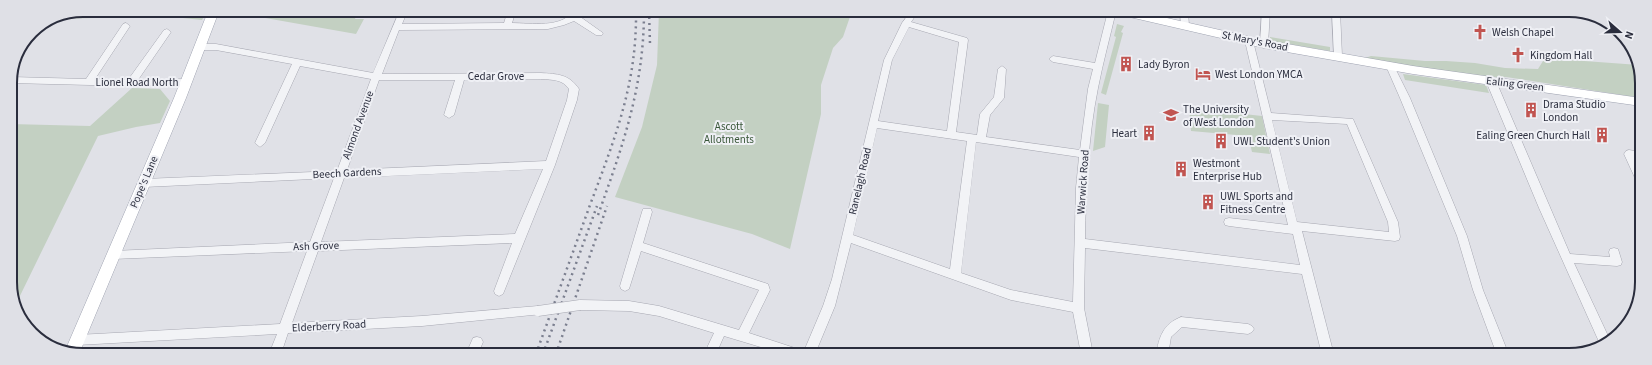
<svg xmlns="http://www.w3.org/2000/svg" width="1652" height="365" font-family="'Source Sans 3',sans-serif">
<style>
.green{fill:#c3d0c2}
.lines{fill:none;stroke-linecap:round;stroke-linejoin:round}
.minor-casing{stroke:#a6a7b1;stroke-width:1}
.major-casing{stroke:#a0a4b2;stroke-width:1}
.minor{fill:#f2f3f6;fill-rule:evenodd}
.major{fill:#fff;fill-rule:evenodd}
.rail{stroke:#7b7f8f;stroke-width:2.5;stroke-dasharray:2 4;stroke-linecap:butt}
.minor-bridge-casing{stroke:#a6a7b1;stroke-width:11;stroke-linecap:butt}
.minor-bridge{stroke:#f2f3f6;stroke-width:10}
.labels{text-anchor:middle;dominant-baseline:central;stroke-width:4;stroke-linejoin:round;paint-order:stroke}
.poi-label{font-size:11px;fill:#2a2d3d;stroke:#eff0f5;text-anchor:start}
.street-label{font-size:11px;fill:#2a2d3d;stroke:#eff0f5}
.park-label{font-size:11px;fill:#395739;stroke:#eff0f5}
.rim{fill:none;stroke:#2a2d3d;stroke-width:2}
</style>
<rect width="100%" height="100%" fill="#e0e1e7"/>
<!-- green -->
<path class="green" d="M83,10H208L202,20L154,15L141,17L51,19L55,15Z
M252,10H359L355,19H364L356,34L249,15Z
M659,11H852L843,37L833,48L821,85V114L790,249L752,234L615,197L642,127L657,65Z
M1117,24L1124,26L1121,32L1123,33L1106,95L1101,93L1116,37L1114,36Z
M1270,37L1330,47V51L1270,41Z
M1371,56L1425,61H1446L1475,63L1505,68L1538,69L1543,61L1557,59L1639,65L1641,69V98L1506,77L1484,79L1365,58Z
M1403,74L1486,85L1489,93L1405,80Z
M132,88L160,89L170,101L160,123L136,127L98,136L16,304L11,296L10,124L90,126Z
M1098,103L1109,105L1105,147L1093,151Z
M1189,108L1262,116L1270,154L1252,152L1248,136L1191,131Z"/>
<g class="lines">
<!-- minor casing -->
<g class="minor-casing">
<path id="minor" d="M400,10H408L402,24L504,23L508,10H516L512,23C531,23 562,29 574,10H582L579,16L603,33L602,35H596L574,21L564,25L548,29L399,30L382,74L541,73C557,74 569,74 579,89L577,100L555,165L503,294L499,296L495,294L494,291L512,243L318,251L292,323L422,316L538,306L542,308L544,311L542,314L422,326L288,333L281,354H269L277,334L77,345L73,344L71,340L73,336L77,335L280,324L307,251L113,259L109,258L108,255L109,252L113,251L310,242L334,178L144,187L140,186L139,183L140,180L144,179L337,171L371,79L300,66L265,143L260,147L255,143L292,64L216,50H200L196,47L200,44H216L373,73ZM541,79C553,80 562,79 569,89L567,100L546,161L347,170L379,80H455L444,115L449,118L454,115L464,80ZM543,169L515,234L321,242L344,178Z
M911,11H919L911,22L967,38L968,40L956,132L977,135L980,114L994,97L998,69L1002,66L1006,69L1004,98L990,115L986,137L1080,150L1088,89L1093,69L1053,62L1049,59L1053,56L1095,63L1108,11H1116C1110,37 1103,62 1098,88C1088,137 1086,189 1085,239L1300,265L1293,234L1229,226L1225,225L1224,222L1225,219L1229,218L1288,225L1245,41L1246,39L1249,38L1253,41L1271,113L1353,119L1398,222L1400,237L1399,240L1395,241L1302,231L1334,355H1322L1302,274L1085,248L1084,308L1093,354H1081L1073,312L1011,300L851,243L835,306L815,354H784L724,336L716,354H704L714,333L659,316L629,311L580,310L576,308L574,305L576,302L580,300L629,301L659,306L739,330L759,290L641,251L629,289L625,291L621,289L620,286L642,212L643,209H651L652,212L643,243L768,284L770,290L749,333L804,351L823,306L832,279L884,60L902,23ZM909,27L959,42L947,131L878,121L892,60ZM1272,120L1347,124L1388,222L1389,232L1297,222ZM877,128L967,141L950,269L853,235ZM976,142L1079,157L1076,188L1073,302L1011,290L961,273Z
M1180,11H1188L1189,26L1188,28H1182L1181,26Z
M1262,11H1270L1268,44L1264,47L1260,44Z
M1332,11H1340L1342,56L1338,59L1334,56Z
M126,23L130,26L95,79L128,80L164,30L167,29L171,32L138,80L186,79L191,82L189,84L131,86L10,83L11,77L86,79L123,24Z
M1390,63L1394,66L1410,98L1467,236L1483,290L1509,355H1497L1473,290L1457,236L1400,98L1386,66Z
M1491,78L1496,81L1570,254L1610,257L1609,252L1610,249L1614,248L1618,249L1622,262L1621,265L1617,266L1574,263L1610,340L1600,344L1539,208L1486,81Z
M1629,150L1641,152V160L1636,159L1641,168V178H1635L1624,154L1626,151Z
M1181,317L1248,324L1252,326L1254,329L1252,332L1248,334L1182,327L1171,337L1168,355H1156C1159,337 1163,324 1181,317Z
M477,337L481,338L483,342L478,354H466L473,338Z"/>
</g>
<!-- major casing -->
<g class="major-casing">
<path id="major" d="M211,10H222L216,19L186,98L79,354H69L65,351L174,98L205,19Z
M1116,11H1136L1264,40L1413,66L1641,98V106L1413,74L1264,48L1121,15L1117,13Z"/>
</g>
<!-- minor -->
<use href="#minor" class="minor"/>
<!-- major -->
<use href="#major" class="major"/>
<!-- rail -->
<path class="rail" d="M649,11L650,44
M598,215C623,145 644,87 644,11
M536,354C554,304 572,255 590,205C615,138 637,84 636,11
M543,354L597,206
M556,354L607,206"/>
<!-- minor-bridge casing -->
<g class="minor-bridge-casing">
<path id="minor-bridge" d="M538,311L580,305"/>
</g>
<!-- minor-bridge -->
<use href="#minor-bridge" class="minor-bridge"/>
</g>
<!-- icons -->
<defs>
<g id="church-bare" transform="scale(1.2)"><path d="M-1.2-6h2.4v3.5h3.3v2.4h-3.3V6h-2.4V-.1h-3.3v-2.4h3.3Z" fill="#c15450" stroke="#eff0f5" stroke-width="2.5" paint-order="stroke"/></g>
<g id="building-bare" transform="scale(1.2)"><path d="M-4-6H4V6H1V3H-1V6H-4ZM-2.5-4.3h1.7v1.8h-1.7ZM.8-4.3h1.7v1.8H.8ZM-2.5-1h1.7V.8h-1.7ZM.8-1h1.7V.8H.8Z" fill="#c15450" stroke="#eff0f5" stroke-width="2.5" paint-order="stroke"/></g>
<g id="hotel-bare" transform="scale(1.2)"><path d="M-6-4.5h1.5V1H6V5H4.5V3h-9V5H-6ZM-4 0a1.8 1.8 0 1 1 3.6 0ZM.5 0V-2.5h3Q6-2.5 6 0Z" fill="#c15450" stroke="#eff0f5" stroke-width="2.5" paint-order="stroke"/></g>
<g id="university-bare" transform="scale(1.2)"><path d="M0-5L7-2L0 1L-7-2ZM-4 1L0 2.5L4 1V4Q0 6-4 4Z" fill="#c15450" stroke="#eff0f5" stroke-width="2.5" paint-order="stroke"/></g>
</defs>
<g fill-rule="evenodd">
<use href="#church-bare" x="1480" y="32"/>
<use href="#church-bare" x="1518" y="55"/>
<use href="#building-bare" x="1126" y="64"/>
<use href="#hotel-bare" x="1203" y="74"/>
<use href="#building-bare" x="1531" y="110"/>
<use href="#university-bare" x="1171" y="115"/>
<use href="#building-bare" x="1149" y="133"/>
<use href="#building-bare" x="1602" y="135"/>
<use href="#building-bare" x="1221" y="141"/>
<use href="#building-bare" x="1181" y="169"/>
<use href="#building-bare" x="1208" y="202"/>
</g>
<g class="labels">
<!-- poi labels -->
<g class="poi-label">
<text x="1492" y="32">Welsh Chapel</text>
<text x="1530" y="55">Kingdom Hall</text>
<text x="1138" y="64">Lady Byron</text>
<text x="1215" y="74">West London YMCA</text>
<text x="1543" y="104">Drama Studio<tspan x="1543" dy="13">London</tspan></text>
<text x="1183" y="109">The University<tspan x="1183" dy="13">of West London</tspan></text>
<text x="1137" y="133" text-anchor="end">Heart</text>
<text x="1590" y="135" text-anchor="end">Ealing Green Church Hall</text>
<text x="1233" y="141">UWL Student's Union</text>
<text x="1193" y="163">Westmont<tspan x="1193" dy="13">Enterprise Hub</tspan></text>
<text x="1220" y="196">UWL Sports and<tspan x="1220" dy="13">Fitness Centre</tspan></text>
</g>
<!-- street labels -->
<g class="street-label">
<text transform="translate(1255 41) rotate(11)">St Mary's Road</text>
<text x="496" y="76">Cedar Grove</text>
<text x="137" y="82">Lionel Road North</text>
<text transform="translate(1515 84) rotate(7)">Ealing Green</text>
<text transform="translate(358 125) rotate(-70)">Almond Avenue</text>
<text transform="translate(347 173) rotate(-3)">Beech Gardens</text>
<text transform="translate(860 181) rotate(-77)">Ranelagh Road</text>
<text transform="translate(144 182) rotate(-67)">Pope's Lane</text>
<text transform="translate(1083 182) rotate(-86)">Warwick Road</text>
<text transform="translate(316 246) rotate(-2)">Ash Grove</text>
<text transform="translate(329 326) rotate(-3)">Elderberry Road</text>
</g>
<!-- park labels -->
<g class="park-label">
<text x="729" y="126">Ascott<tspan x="729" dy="13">Allotments</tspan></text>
</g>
</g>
<!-- crop -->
<path d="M0 0H1652V365H0ZM83 17H1569A66 66 0 0 1 1635 83V282A66 66 0 0 1 1569 348H83A66 66 0 0 1 17 282V83A66 66 0 0 1 83 17Z" fill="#dfe0e6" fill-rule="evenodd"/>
<path class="rim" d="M83 17H1569A66 66 0 0 1 1635 83V282A66 66 0 0 1 1569 348H83A66 66 0 0 1 17 282V83A66 66 0 0 1 83 17Z"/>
<!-- north arrow -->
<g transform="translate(1620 32) rotate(110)" stroke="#eff0f5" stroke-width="3" paint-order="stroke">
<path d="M0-3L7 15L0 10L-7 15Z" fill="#2a2d3d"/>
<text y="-6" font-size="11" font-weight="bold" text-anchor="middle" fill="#2a2d3d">N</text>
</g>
</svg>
